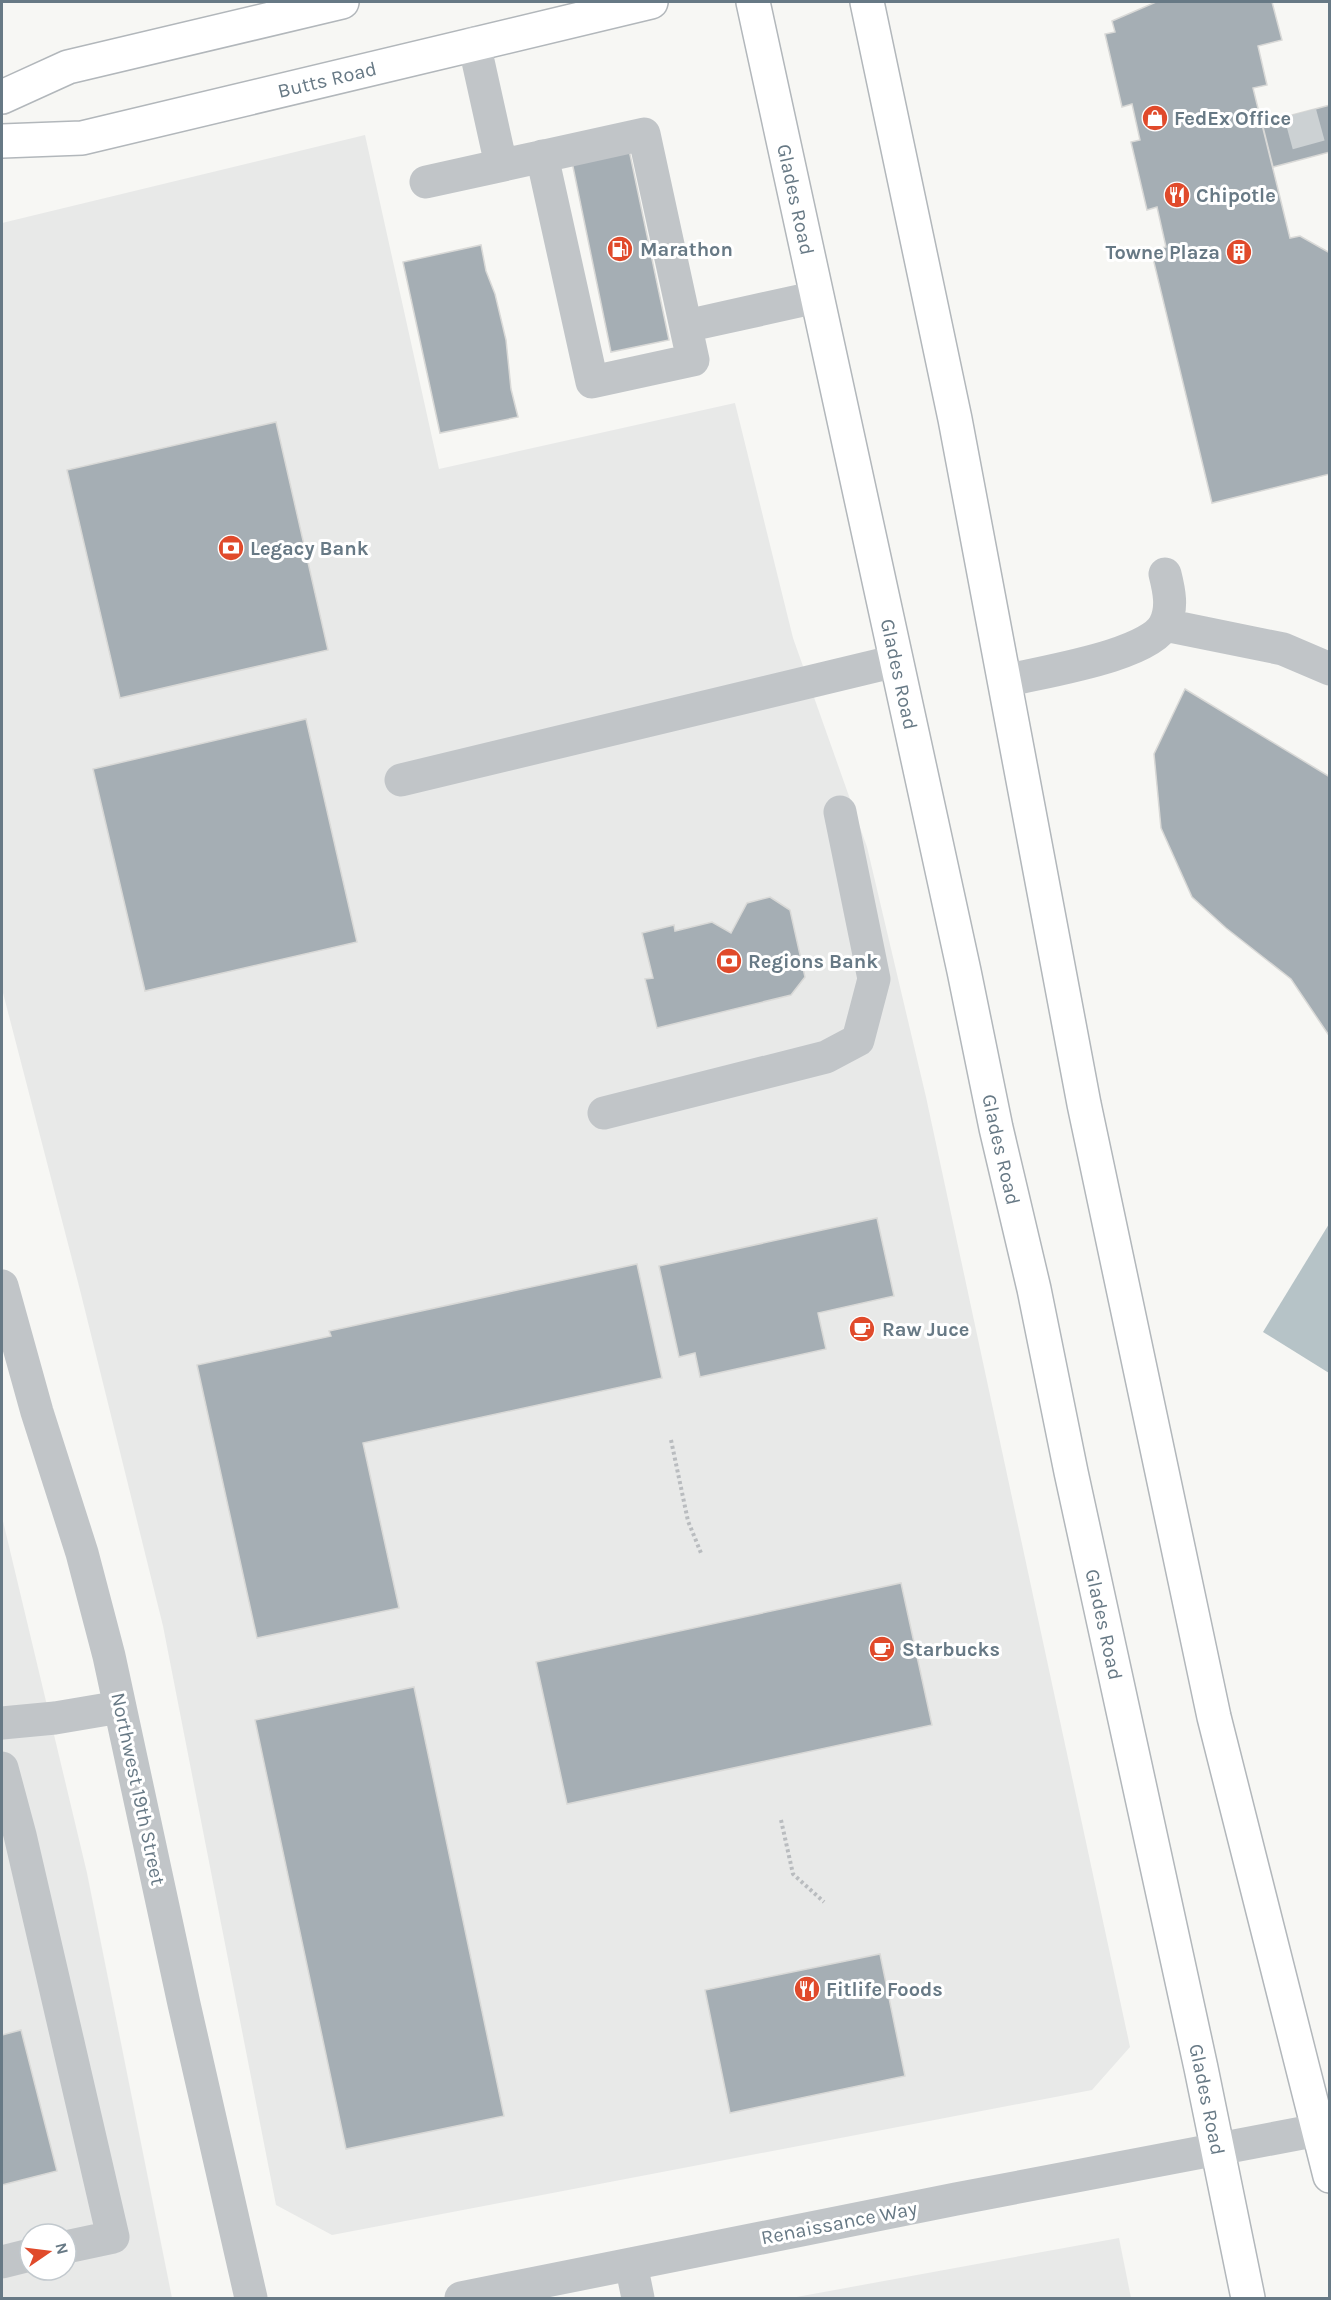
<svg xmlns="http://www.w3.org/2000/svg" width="1331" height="2300" font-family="Karla,sans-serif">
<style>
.built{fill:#e8e9e8;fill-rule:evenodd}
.water{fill:#b6c3c7}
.building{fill:#a5aeb4;stroke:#d9d9d7;stroke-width:1.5}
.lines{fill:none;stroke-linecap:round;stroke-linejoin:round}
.minor-tunnel{stroke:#ccd1d3;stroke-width:33;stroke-dasharray:33 16;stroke-linecap:butt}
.major-casing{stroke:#b2b7bb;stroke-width:36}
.path{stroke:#b9bcbf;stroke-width:4;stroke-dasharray:3 3;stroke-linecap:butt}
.minor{stroke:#c1c5c8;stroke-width:33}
.major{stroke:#fff;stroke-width:33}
.labels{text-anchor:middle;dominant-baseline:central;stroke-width:6;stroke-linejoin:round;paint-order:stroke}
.street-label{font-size:20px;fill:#677985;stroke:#fff}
.poi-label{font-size:20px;font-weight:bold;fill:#677985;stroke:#fff;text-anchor:start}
</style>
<rect width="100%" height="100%" fill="#f7f7f4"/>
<!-- built -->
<path class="built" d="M365,135L439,469L735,403L793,638L867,847L926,1097L1130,2047L1092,2090L332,2235L276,2205L163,1626L80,1290L2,989V223Z
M2,1517L87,1873L172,2298H2ZM30,2234H66V2270H30Z
M1119,2238L1131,2298H791Z"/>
<!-- water -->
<path class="water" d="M1329,1224L1330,1373H1329L1263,1332Z"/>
<!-- building -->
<path class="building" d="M1156,2H1272L1282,40L1258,46L1267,85L1253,88L1290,238L1300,236L1330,253V474L1212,503L1151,250L1166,247L1157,207L1147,210L1131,142L1140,140L1132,104L1122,107L1105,34L1115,32L1112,21Z
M1330,105V152L1273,167L1262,123Z
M628,145L669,340L611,352L571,157Z
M481,245L486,271L495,294L506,340L511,389L518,417L440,433L403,262Z
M276,422L328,650L120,698L67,470Z
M1185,689L1330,777V1037L1291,979L1226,928L1192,897L1161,828L1154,754Z
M306,719L357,942L145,991L93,769Z
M770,897L790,910L805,977L791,995L657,1028L645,979L653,978L642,933L674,925L675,931L712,922L731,933L747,903Z
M877,1218L894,1296L818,1313L826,1349L700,1377L695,1353L679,1357L659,1266Z
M637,1264L662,1378L363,1443L399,1608L257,1638L197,1365L331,1336L329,1331Z
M901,1583L932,1725L567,1804L536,1662Z
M414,1687L504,2116L346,2149L255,1720Z
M880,1954L905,2076L730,2113L705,1990Z
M21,2030L57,2171L2,2185V2035Z"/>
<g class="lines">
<!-- minor-tunnel -->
<path class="minor-tunnel" d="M1300,113L1312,157"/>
<!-- major casing -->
<g class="major-casing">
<g id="major">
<path id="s1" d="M753,2L964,971L996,1128L1034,1289L1071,1472L1201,2068L1248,2298"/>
<path d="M867,2L955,419L1084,1104L1214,1717L1330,2176"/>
<path d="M2,97L68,67L342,2"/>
<path id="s2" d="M2,141L82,138L651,2"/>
</g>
</g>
<!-- path -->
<path class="path" d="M671,1440L688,1521L701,1553
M781,1820L793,1874L824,1902"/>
<!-- minor -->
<path class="minor" d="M474,43L501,165
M426,182C499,166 571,150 644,134L693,360L592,382L542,156
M686,326L817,297
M1165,625L1283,649L1330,669
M1005,681C1040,672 1150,656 1165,624C1173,608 1169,590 1165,574
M401,780L896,661
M604,1113L826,1057L858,1040L874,979L840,812
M2,1286L37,1412L82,1553L109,1656L184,2004L251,2298
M2,1723L55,1718L120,1707
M2,1768L20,1835L113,2237L66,2247
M2,2262L30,2255
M631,2264L638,2298
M461,2298L956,2199L1318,2130L1330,2124"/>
<!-- major -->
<use href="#major" class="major"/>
</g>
<!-- icons -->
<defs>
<g id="shop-disc" transform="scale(1.35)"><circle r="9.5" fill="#e04a2b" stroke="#fff"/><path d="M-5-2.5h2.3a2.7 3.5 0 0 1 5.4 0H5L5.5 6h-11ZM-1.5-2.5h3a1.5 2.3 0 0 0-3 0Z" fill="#fff"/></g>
<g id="restaurant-disc" transform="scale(1.35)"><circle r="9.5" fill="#e04a2b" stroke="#fff"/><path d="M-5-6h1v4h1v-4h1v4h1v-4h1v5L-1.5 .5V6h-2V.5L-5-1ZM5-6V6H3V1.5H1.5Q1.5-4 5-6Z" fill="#fff"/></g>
<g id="fuel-disc" transform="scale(1.35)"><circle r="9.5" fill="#e04a2b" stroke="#fff"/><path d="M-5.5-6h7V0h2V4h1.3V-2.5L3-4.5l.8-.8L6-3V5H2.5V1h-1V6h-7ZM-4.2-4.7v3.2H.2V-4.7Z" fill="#fff"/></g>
<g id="building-disc" transform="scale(1.35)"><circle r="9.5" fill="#e04a2b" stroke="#fff"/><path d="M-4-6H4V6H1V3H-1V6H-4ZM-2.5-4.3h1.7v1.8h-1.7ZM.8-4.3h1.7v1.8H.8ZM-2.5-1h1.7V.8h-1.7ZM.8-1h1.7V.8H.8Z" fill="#fff"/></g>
<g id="bank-disc" transform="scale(1.35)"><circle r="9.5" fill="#e04a2b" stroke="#fff"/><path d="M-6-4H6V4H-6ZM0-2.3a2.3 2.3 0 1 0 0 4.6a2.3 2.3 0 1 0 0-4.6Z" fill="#fff"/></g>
<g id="cafe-disc" transform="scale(1.35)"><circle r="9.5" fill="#e04a2b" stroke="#fff"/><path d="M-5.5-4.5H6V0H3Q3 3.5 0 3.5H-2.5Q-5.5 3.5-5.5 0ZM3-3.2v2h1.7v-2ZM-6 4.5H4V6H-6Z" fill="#fff"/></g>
</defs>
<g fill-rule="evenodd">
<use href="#shop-disc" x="1155" y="118"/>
<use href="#restaurant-disc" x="1177" y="195"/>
<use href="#fuel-disc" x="620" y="249"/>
<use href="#building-disc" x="1239" y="252"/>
<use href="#bank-disc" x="231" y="548"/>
<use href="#bank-disc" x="729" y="961"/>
<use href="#cafe-disc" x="862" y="1329"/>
<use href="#cafe-disc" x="882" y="1649"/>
<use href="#restaurant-disc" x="807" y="1989"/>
</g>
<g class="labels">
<!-- street labels -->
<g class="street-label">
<text stroke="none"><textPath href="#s2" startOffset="332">Butts Road</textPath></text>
<text stroke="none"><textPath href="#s1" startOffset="202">Glades Road</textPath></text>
<text stroke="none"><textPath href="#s1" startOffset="688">Glades Road</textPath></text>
<text stroke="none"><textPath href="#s1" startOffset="1174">Glades Road</textPath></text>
<text stroke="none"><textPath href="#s1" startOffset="1660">Glades Road</textPath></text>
<text transform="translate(138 1789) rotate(78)">Northwest 19th Street</text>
<text stroke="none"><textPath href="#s1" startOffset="2146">Glades Road</textPath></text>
<text transform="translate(839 2223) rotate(-11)">Renaissance Way</text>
</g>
<!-- poi labels -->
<g class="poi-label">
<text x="1174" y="118">FedEx Office</text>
<text x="1196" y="195">Chipotle</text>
<text x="640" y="249">Marathon</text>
<text x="1220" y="252" text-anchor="end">Towne Plaza</text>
<text x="250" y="548">Legacy Bank</text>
<text x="748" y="961">Regions Bank</text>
<text x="882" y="1329">Raw Juce</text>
<text x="902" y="1649">Starbucks</text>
<text x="826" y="1989">Fitlife Foods</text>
</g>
</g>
<!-- border -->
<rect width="1331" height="2300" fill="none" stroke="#677985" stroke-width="6"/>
<!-- north arrow -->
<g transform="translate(48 2252) rotate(76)"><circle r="28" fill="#ffffff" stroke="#c2c9ce" stroke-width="1.5"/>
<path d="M0-4.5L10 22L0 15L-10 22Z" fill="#e04a2b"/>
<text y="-9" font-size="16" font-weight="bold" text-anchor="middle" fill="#677985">N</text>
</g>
</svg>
